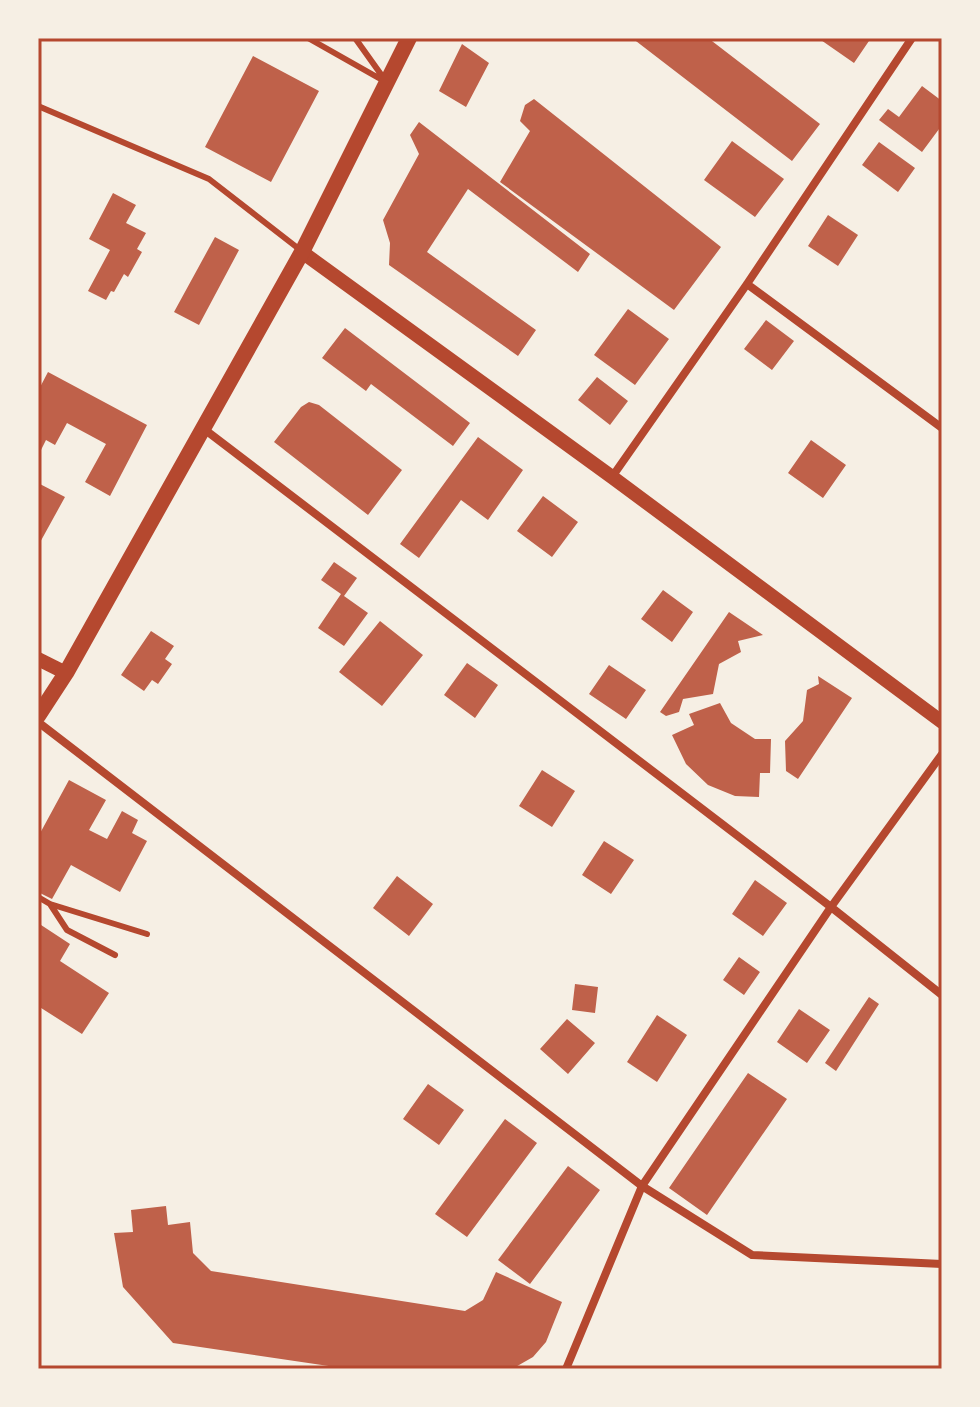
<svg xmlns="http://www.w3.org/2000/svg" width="980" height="1407" font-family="'DejaVu Sans',sans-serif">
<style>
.building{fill:#bf614a}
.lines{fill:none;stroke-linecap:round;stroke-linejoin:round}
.service{stroke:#b5482f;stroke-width:6}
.minor{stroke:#b5482f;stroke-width:8}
.tertiary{stroke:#b5482f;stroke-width:14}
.secondary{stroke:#b5482f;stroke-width:16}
.neatline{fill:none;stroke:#b5482f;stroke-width:3}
</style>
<rect width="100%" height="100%" fill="#f6efe4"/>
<!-- building -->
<path class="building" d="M632,38H708L820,124L792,161Z
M818,38H871L854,63Z
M462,44L489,63L466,107L439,91Z
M253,56L319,91L271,182L205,147Z
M922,86L942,101V125L922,152L879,120L888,109L899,117Z
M534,99L721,247L674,310L500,182L530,131L520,121L525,105Z
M419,122L590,254L578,272L468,189L427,252L536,330L518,356L389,265L390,243L383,220L419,154L410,135Z
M732,141L784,179L755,217L704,180Z
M879,142L915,168L898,192L862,165Z
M113,193L136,205L126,223L146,233L137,249L142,252L128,277L124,274L114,292L111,291L106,300L88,291L110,250L89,239Z
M828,215L858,235L838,266L808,246Z
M215,237L239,250L199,325L174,312Z
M628,309L669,339L635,385L594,355Z
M766,320L794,341L772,370L744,349Z
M345,328L470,423L453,446L371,384L366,391L322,358Z
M48,372L147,425L110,496L85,482L106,444L67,423L55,445L46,440L38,456V391Z
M597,377L628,401L610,425L578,400Z
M309,402L319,405L402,470L368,515L274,442L301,407Z
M478,437L523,470L488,520L461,500L419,558L400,544Z
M811,440L846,465L823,498L788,473Z
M38,483L65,497L38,546Z
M543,496L578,522L552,557L517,531Z
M334,562L357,578L344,596L368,613L344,646L318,628L341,594L321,580Z
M663,590L693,612L672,642L641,619Z
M729,612L763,635L738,641L741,652L719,664L713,694L683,699L679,712L666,716L660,712Z
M380,621L423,655L382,706L339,672Z
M151,631L174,646L165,659L172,664L158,684L152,680L144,691L121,675Z
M467,663L498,685L475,718L444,695Z
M609,665L646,690L626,719L589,694Z
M818,676L852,698L798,779L786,771L785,741L803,721L807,690L819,684Z
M720,703L731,723L755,739H771L770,773H760L759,797L735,796L708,785L686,764L672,735L694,725L689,714Z
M542,770L575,791L552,827L519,806Z
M69,780L106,800L89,830L107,839L122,811L138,820L132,833L147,841L120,892L71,865L52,899L38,892V837Z
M604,841L634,860L611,894L582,875Z
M397,876L433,904L409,936L373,908Z
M755,880L787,903L763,936L732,914Z
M38,923L70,944L60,961L109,993L82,1034L38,1006Z
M739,957L760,972L744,995L723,980Z
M575,984L598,987L595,1013L572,1010Z
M869,997L879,1004L836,1071L825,1063Z
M799,1009L830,1030L807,1063L777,1042Z
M657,1015L687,1035L657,1082L627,1062Z
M567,1019L595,1043L568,1074L540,1049Z
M748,1073L787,1099L707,1215L669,1188Z
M428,1084L464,1110L439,1145L403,1119Z
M505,1119L537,1143L467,1237L435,1214Z
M568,1166L600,1190L530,1284L498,1260Z
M166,1206L168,1225L190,1222L193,1253L211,1271L465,1311L483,1300L496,1272L562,1302L546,1342L533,1357L512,1369H349L173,1343L123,1287L114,1233L133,1232L131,1210Z"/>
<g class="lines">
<!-- service -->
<path class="service" d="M308,38L384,81
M355,38L385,80
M38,106L209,179L299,249
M38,897L50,904L147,934
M50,904L67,930L115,955"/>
<!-- minor -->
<path class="minor" d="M747,284L942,428
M204,429L831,907L942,995
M612,477L747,284L912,38
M38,722L642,1186L752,1255L942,1264
M566,1369L642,1186L831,907L942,754"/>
<!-- tertiary -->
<path class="tertiary" d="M302,252L612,477L942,722
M38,659L66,673"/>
<!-- secondary -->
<path class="secondary" d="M38,716L66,673L302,252L409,38"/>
</g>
<!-- border -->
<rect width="980" height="1407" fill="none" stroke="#f6efe4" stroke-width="80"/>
<rect x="40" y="40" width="900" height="1327" class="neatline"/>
</svg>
